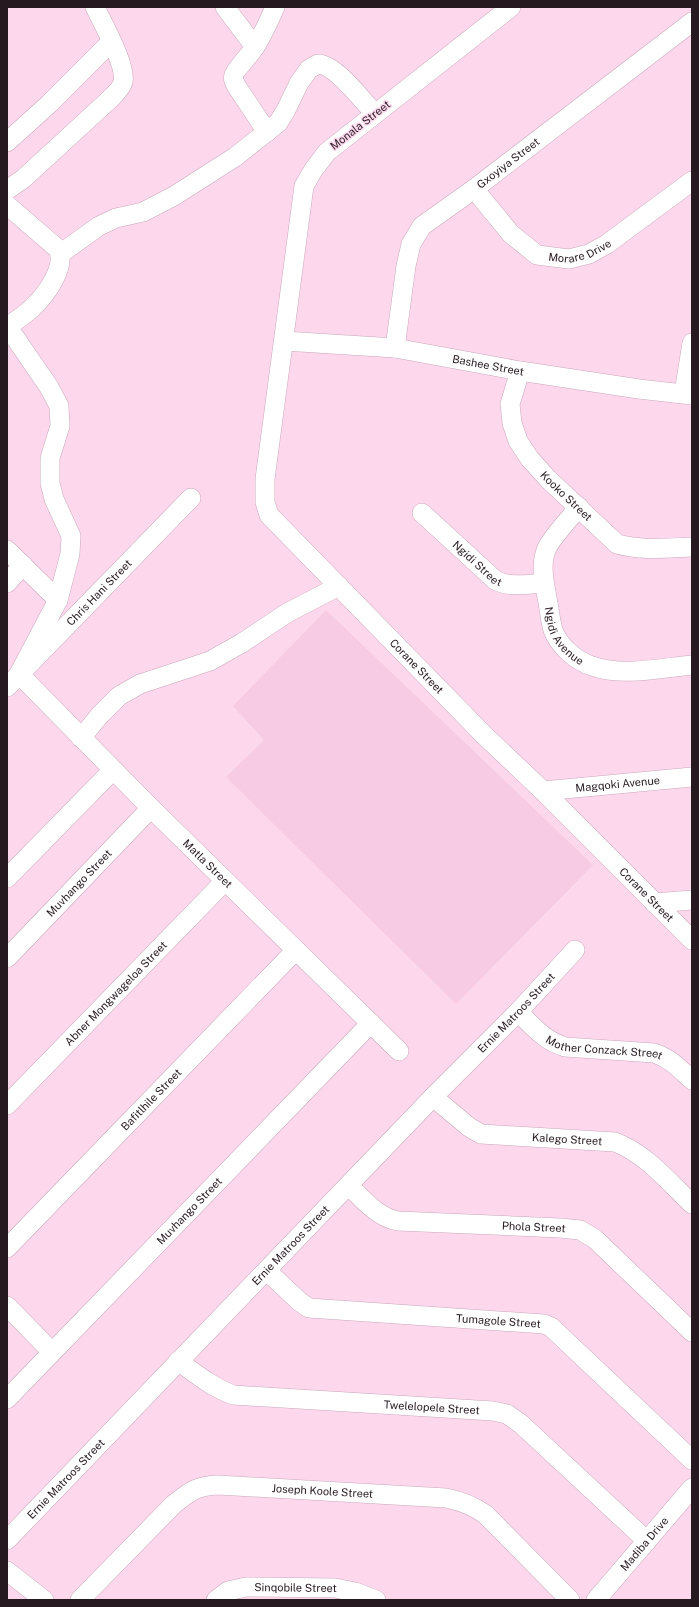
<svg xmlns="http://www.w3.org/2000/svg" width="699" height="1607" font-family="'Public Sans',sans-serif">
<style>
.built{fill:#f6cbe3}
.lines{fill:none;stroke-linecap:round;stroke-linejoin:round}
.minor-casing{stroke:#c9a7ba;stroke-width:20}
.minor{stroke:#fff;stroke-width:19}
.labels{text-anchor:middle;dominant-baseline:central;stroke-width:3;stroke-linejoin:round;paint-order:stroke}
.street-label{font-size:11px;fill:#261920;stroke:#fdd8ec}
</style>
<rect width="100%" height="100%" fill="#fdd8ec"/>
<!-- built -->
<path class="built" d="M326,610L593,865L456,1004L226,777L264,740L233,706Z"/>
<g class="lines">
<!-- minor casing -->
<g class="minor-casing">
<g id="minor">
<path d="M225,7L255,47"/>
<path id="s1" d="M511,7L327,152L314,169L304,186L265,479V502L269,515L484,735L543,791L692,940"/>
<path d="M267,132L237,87C235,83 232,80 234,75C235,70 250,55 254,48C263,35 269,21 275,7"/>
<path d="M7,142L49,104L111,42"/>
<path id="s2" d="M474,189L511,234L537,255L569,259L589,254L607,244L692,181"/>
<path d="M7,190L23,179L110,99C115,94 121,89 123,82C127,66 102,22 95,7"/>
<path d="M7,205L58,249C67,267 45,296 32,308C25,315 15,321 7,327"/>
<path d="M60,254L99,226L116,218L143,212L174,196L235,157L278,123L286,110L299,83L309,69L318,64C335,64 363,101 375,114"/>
<path id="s3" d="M7,326L49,387L59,406L60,426L50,458V483L54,499L71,536L70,554L58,600L19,674L151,808L399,1051"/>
<path id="s4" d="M284,341L395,348L520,371L639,389L692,395"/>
<path id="s5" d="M395,348L406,266L411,244L422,226L474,189L692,22"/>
<path id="s6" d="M520,371L510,404L512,423L518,441L530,459L548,479L617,544C642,551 667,548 692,547"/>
<path d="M684,393L692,343"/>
<path id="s7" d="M579,507C570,518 555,534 548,546C538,564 546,589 549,609C550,615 551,623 553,630C559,646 576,661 592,666C623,677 660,668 692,665"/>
<path id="s8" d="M422,513L495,580C510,588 527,584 544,583"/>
<path d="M7,550L58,600"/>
<path d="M7,583L23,565"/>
<path id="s9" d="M7,687L191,498"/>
<path d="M81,738L100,715L119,696L140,684L210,661L242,643L287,613L339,586"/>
<path id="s10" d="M543,791L692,777"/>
<path d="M7,878L113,770"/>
<path d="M654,903L692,900"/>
<path id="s11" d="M7,958L151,808"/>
<path id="s12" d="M518,1012C534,1027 543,1040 565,1047L654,1053C670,1058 680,1069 692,1080"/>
<path id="s13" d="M433,1097L469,1127L481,1134L615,1142C646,1154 668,1181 692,1204"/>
<path id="s14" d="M7,1105L225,881"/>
<path id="s15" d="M349,1186C364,1200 377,1217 398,1221L560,1228L580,1230L595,1239L692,1332"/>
<path id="s16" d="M7,1248L296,950"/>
<path id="s17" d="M267,1271L300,1302L309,1308L544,1324L551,1327L692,1460"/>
<path d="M7,1306L52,1352"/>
<path id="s18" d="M178,1361C196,1374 212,1387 233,1395L493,1411L507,1414L521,1424L647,1541"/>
<path id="s19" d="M7,1399L371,1023"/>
<path id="s20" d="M7,1540L433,1097L518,1012L575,950"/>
<path d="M7,1571L44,1600"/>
<path id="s21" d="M80,1600L174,1504C191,1491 196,1486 218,1485L446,1498C461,1501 472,1505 485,1514L570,1600"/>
<path id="s22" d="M216,1600L228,1591L246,1587L335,1588L355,1592L376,1600"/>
<path id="s23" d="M596,1600L692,1488"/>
</g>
</g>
<!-- minor -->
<use href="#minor" class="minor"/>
</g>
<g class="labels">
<!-- street labels -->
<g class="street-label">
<text transform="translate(360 125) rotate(-38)">Monala Street</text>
<text stroke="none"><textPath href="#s5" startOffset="233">Gxoyiya Street</textPath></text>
<text stroke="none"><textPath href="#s2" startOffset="136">Morare Drive</textPath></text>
<text stroke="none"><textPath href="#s4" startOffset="206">Bashee Street</textPath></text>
<text stroke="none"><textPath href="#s6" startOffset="146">Kooko Street</textPath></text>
<text stroke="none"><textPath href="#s8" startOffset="75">Ngidi Street</textPath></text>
<text stroke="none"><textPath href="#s9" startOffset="132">Chris Hani Street</textPath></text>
<text stroke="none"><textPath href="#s7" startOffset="146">Ngidi Avenue</textPath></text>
<text stroke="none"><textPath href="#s1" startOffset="819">Corane Street</textPath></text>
<text stroke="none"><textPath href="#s10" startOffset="75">Magqoki Avenue</textPath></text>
<text stroke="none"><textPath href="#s3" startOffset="648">Matla Street</textPath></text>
<text stroke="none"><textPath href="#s11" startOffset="104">Muvhango Street</textPath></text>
<text stroke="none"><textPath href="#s1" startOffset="1143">Corane Street</textPath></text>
<text stroke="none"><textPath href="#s14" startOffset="156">Abner Mongwageloa Street</textPath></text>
<text stroke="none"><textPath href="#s20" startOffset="733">Ernie Matroos Street</textPath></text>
<text stroke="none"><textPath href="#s12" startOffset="98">Mother Conzack Street</textPath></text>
<text stroke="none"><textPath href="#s16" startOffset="207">Bafitlhile Street</textPath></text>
<text stroke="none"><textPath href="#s13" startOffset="147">Kalego Street</textPath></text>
<text stroke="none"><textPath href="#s19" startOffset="262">Muvhango Street</textPath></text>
<text stroke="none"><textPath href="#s15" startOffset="197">Phola Street</textPath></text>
<text stroke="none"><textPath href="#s20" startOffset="409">Ernie Matroos Street</textPath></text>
<text stroke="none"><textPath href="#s17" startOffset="246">Tumagole Street</textPath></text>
<text stroke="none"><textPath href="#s18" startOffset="264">Twelelopele Street</textPath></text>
<text stroke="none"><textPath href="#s20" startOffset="85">Ernie Matroos Street</textPath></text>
<text stroke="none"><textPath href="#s21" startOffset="288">Joseph Koole Street</textPath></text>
<text stroke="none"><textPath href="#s23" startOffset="74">Madiba Drive</textPath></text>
<text stroke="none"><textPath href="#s22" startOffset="83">Sinqobile Street</textPath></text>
</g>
</g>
<!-- border -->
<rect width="699" height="1607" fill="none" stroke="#261920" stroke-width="16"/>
</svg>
